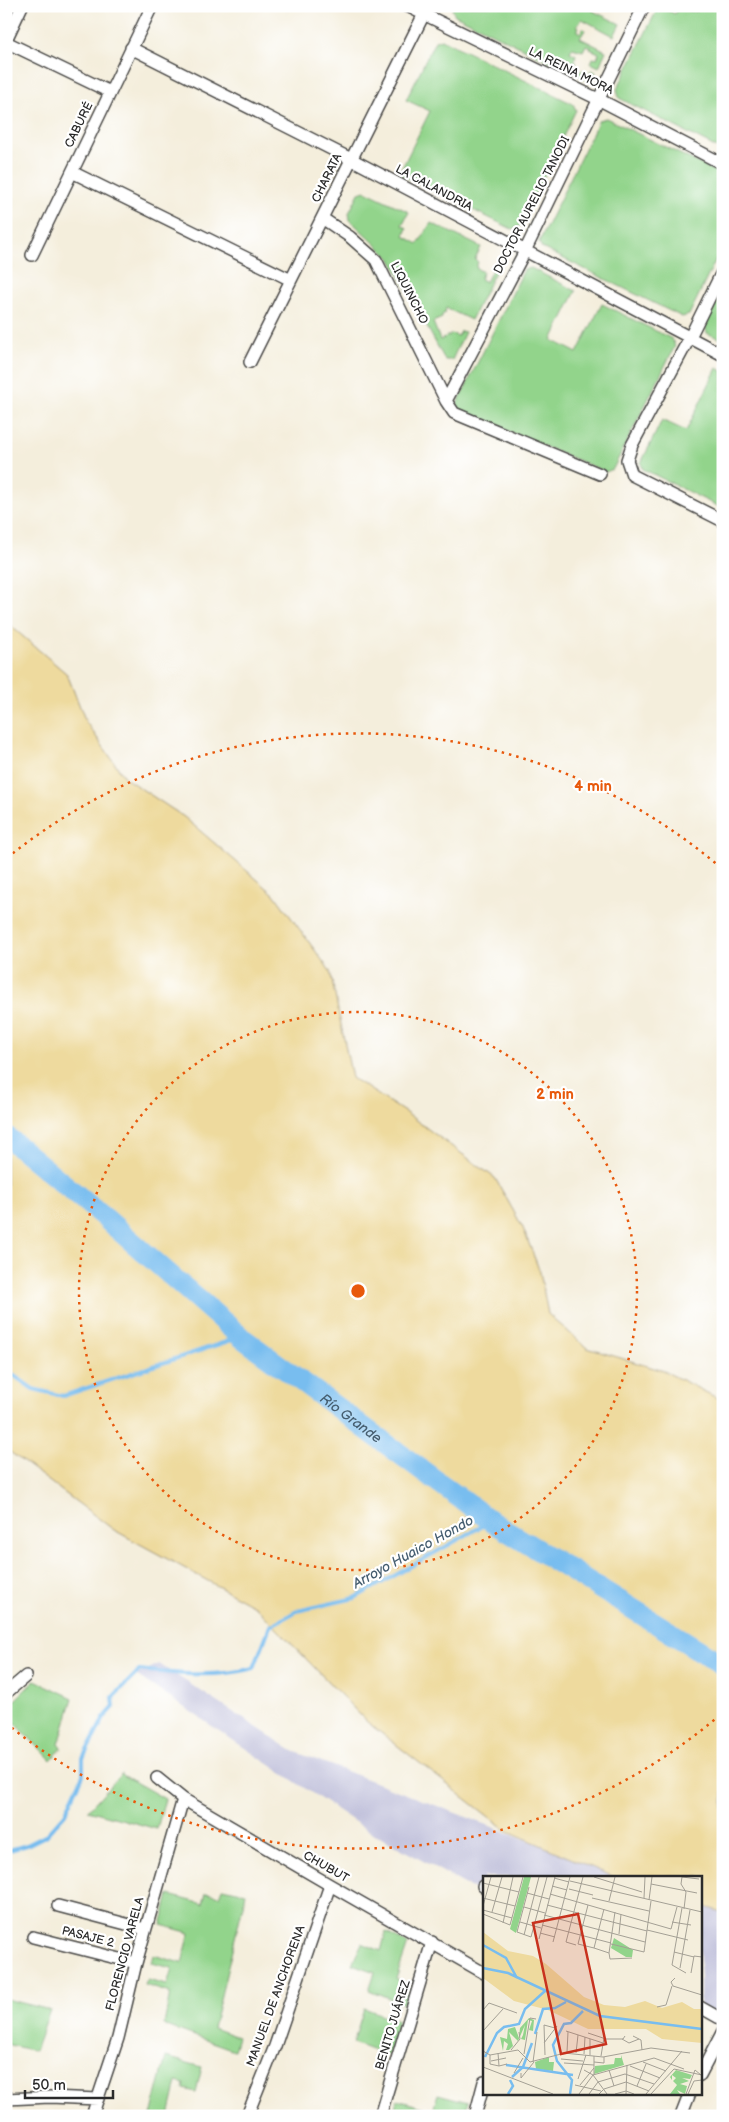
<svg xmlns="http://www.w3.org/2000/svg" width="729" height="2122" font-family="'Balsamiq Sans',sans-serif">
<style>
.industrial{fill:#c2c2dc}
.green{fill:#92d48b;stroke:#5e805b}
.sand{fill:#eeda9e;stroke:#8c8264}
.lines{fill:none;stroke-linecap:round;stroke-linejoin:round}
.stream{stroke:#78bdef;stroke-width:4}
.river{stroke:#78bdef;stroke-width:21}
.street-casing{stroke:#494846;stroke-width:14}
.street{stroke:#fff;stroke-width:11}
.ring{fill:none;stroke:#e8590c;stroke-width:2.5;stroke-dasharray:2.5 5}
.labels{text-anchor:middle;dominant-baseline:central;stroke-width:4.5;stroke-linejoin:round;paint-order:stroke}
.street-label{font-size:12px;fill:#2b2b2b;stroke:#fff}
.water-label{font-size:14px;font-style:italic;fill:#465e70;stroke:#fff}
.inset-river{fill:none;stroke:#78bdef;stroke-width:2.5}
.inset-road{fill:none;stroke:#a4a095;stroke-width:1}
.view{fill:#c8321e;fill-opacity:0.15;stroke:#c8321e;stroke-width:2.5}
.inset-edge{fill:none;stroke:#2b2b2b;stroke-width:2.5}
.centre{fill:#e8590c;stroke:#fff;stroke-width:2.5}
.ring-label{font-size:15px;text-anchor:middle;font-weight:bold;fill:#e8590c;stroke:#fff;stroke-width:4.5;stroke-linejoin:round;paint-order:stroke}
</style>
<rect width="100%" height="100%" fill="#fff"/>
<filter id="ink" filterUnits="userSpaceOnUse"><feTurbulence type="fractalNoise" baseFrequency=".02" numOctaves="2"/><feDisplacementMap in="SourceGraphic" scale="10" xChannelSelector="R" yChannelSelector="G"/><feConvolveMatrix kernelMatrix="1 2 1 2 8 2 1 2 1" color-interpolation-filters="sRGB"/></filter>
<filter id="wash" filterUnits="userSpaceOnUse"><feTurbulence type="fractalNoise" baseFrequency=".0096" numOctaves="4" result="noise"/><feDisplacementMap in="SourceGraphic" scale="20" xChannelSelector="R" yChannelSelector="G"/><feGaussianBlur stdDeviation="1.12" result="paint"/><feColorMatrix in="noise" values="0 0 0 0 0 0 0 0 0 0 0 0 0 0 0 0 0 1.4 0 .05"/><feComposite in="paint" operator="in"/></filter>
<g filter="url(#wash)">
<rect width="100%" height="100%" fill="#f4eedc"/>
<!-- industrial -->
<path class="industrial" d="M159,1664L293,1751L524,1839L639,1877H484V1895L364,1828L136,1675Z
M700,1892L723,1897V2027L700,2015Z"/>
<!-- green -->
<path class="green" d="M454,6H594L593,11L620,24L614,36L582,19L577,26L579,27L577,31L580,33L583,28L585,30L580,38L606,51L599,67L591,63L593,58L597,59L599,53L590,49L591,47L586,45L583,51L572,48L570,52L576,55L574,60L577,62L574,68L581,72L582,70L589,73L591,70L596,72L593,78L587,80L455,15L452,10Z
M659,6L675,14L679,6H688L687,9L691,12L692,10L696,12L699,6H723V151L619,98L617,89Z
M441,39L573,104L576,110L519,227L512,229L399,174L430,111L406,100L435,41Z
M606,118L723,175V245L689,315L682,317L542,248L539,242L599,120Z
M365,191L409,212L402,225L407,228L404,236L418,244L431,223L481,247L475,259L478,262L476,268L483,272L480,279L486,282L498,258L500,262L471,320L446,308L445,313L442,315V318L433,322L440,340L452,334L458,336L461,331L465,332L452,360H445L390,258L350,220L349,213L359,193Z
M531,268L576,291L552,340L577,353L602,304L672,339L675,346L613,469L606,472L460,411L457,404L524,270Z
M723,290V340L707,333L705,326Z
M717,368L723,371V509L643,469L641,463L662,420L686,431Z
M35,1680L73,1698L59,1744L62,1748L51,1760L6,1714V1709Z
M121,1774L165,1799L157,1829L88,1810Z
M223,1888L246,1893L213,2028L238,2037L234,2050L164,2025L170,1993L145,1985L147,1980L167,1985L172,1968L151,1963L153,1955L182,1963L190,1933L161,1925L169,1895L203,1904L206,1893L220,1896Z
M386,1932L408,1944L396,1979L409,1985L404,2004L369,1990L375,1972L352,1964L362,1943L381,1951Z
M6,1999L50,2010L35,2051L6,2044Z
M364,2008L398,2021L388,2056L353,2043Z
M166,2057L202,2067L196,2092L184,2089L185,2084L177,2082L169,2116H151Z
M438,2094L468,2102L465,2116H393L397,2100L433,2110Z"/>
<!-- sand -->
<path class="sand" d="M6,622L67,674L86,722L125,778L184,817L274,894L330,971L352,1078L406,1113L495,1178L523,1228L540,1272L548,1314L587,1348L664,1371L723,1401V1912L700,1906V1877H614L506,1830L367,1722L256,1607L114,1530L6,1449Z"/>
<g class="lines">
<!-- stream -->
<path class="stream" d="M6,1370L33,1389L63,1396L241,1337
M6,1851L27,1845L45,1836L65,1814L83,1775V1758L104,1718L114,1707L113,1697L140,1670C179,1674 216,1678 254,1668L270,1626L297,1611L355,1598L491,1521"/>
<!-- river -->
<path class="river" id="s1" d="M6,1136L105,1218L241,1337L491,1521L723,1665"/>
</g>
</g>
<g filter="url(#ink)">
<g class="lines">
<!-- street casing -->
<g class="street-casing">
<path id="street" d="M407,6L600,100L723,164
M6,40L22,6
M6,42L110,92
M131,48L351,159L723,355
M72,172L291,280
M322,218L350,237L376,260L446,401
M32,255L152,6
M723,270L689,339L632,445L627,460L632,475L723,521
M250,362L428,6
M600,474L454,413L446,401L525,251L644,6
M6,1693L26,1676
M157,1778L183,1799L330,1885L484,1973
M483,1886H484
M58,1906L145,1929
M33,1937L136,1963
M700,2007L723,2020
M700,2075L723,2031
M6,2099L50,2097L98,2099
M92,2116L118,2038L136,1963L183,1799
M247,2116L275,2046L330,1885
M380,2116L432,1942
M475,2116L484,2082
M681,2116L690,2093"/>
</g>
<!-- street -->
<use href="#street" class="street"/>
</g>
</g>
<!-- distance rings -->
<g class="ring">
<circle cx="358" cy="1291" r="279"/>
<path d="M720 1715A557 557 0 0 1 7 1724M7 858A557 557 0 0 1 720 867"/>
</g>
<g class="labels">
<!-- street labels -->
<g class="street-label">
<text transform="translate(571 71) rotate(26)">LA REINA MORA</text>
<text transform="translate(79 125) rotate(-64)">CABURÉ</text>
<text transform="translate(327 178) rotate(-64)">CHARATA</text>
<text transform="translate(434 188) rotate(28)">LA CALANDRIA</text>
<text transform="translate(532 205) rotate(-63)">DOCTOR AURELIO TANODI</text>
<text transform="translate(409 293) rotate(63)">LIQUINCHO</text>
<text transform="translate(326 1867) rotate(30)">CHUBUT</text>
<text transform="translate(88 1937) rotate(14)">PASAJE 2</text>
<text transform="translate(125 1954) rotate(-75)">FLORENCIO VARELA</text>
<text transform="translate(276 1996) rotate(-70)">MANUEL DE ANCHORENA</text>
<text transform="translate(393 2025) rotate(-73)">BENITO JUÁREZ</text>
</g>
<!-- water labels -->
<g class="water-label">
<text stroke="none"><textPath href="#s1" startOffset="446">Río Grande</textPath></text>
<text transform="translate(413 1552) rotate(-29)">Arroyo Huaico Hondo</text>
</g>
</g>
<!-- overview -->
<g transform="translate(483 1876)">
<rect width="219" height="219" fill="#f4eedc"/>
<path d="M41,1H48L33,57L27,53ZM131,62L150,74L149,81H143L128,72ZM46,142L51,144L50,155L46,154L49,145L45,144L42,164L38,163L40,159L42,149L35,165L26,156L30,170L26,174H23L25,168L21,165L20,175L17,161L24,163L25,153L32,151L36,162L37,152ZM138,179L141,189L111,198L112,190L131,188L132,182H138ZM66,181V186H71L70,195L53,193L52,186ZM193,194L209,199L207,203L199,202L206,205L197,208L204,210L202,218L194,214L197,218H187L194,209L190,205L193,202L189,199V204L187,201Z" fill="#92d48b"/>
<path d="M0,56L25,75L50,80L63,88L101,121L121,129L142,131L162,125L179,132L199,126L211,133H219V167L179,163L163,153H105L65,134L31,125L0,102Z" fill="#eeda9e"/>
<path class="inset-river" d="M0,69L23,82L34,102M0,92L25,97L117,140L219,153M52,158L60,133L72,132L83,126M2,181L14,157L21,151L36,148L42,133L62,115M23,189L90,199M29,201L40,191L49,167M25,218L30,210L27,204M87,218L89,204L74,185L70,169L81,148L88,147L100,135"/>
<path class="inset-road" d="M111,1L159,16M199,1L198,8L203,16L201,33M199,1L216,3M71,2L86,6M87,5L219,36M0,7L36,16M168,8L214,17M69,10L84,14M46,11L34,56L48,61L64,1M86,13L110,19M44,17L66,23M67,18L188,53L194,31M0,22L32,30M109,22L166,35M161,22L162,1M166,24L169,1M126,25L132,1M64,29L164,55M105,29L95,68L111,72M0,30L8,1M41,31L62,37M199,32L189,89L203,97M121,33L111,72L126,77M0,34L29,42M9,36L19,1M0,38L27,49L40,1M61,39L162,66M37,46L58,52M189,46L208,49M20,47L30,1M59,49L128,67M164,54L205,64M57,57L72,61M136,58L138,38M41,59L56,1M56,63L72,1M70,66L87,1M128,68L161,76L168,25M93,69L83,66L100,1M191,76L211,81M126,77L132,36M126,77L127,83L149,82M197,92L207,34M208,97L211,80L219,81M192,102L188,106L190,110L219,119M174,131L183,129L189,110M0,134L6,127L34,137M0,155L20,133M83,155L120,167M105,157L123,163H140L142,160M150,160L158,164L159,174M139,163L146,167L156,163M61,167L74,150M28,174L37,163L36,156M0,175L7,179L35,174L47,186L82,177M84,176L85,156M15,177L16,190L24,188M81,177L120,181L168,172L207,177M93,177L95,159M41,178L47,142L53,143M101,178L102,161M7,179V188L16,190M62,179L61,149L72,152M107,179V163M118,180L121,162M78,183L100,185M8,185L23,182M50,186L54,156M111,186L121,187V181M160,186L183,195M81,187L111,189M147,190L177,202M0,191L70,218M101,194L110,199L124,218M126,194L131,210M31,197L40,182M38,197V202L51,186M110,199L171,182L201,193M111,199V180M95,203L103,179M92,209L118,215M97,209L111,192M154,210L163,188M96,218L110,199M106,218L115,206L142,198L171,208M116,218L121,213L143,206L166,215M132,218L143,215L151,218M143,218L144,189M163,218L199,175M168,218L191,193L219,199M203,218L212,194L218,199M205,218L211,205L219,204"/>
<path class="view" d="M95,38L123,168L78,178L50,47Z"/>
<rect width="219" height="219" class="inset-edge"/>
</g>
<circle cx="358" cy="1291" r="8" class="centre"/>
<g class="ring-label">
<text x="593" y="791">4 min</text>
<text x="555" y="1099">2 min</text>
</g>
<!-- margin -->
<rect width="729" height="2122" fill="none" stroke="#fff" stroke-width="25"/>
<!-- scale -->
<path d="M25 2090v8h88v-8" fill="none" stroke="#2b2b2b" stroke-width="2.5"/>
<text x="32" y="2090" font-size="15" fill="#2b2b2b" stroke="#ffffff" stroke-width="4" paint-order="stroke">50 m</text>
</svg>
